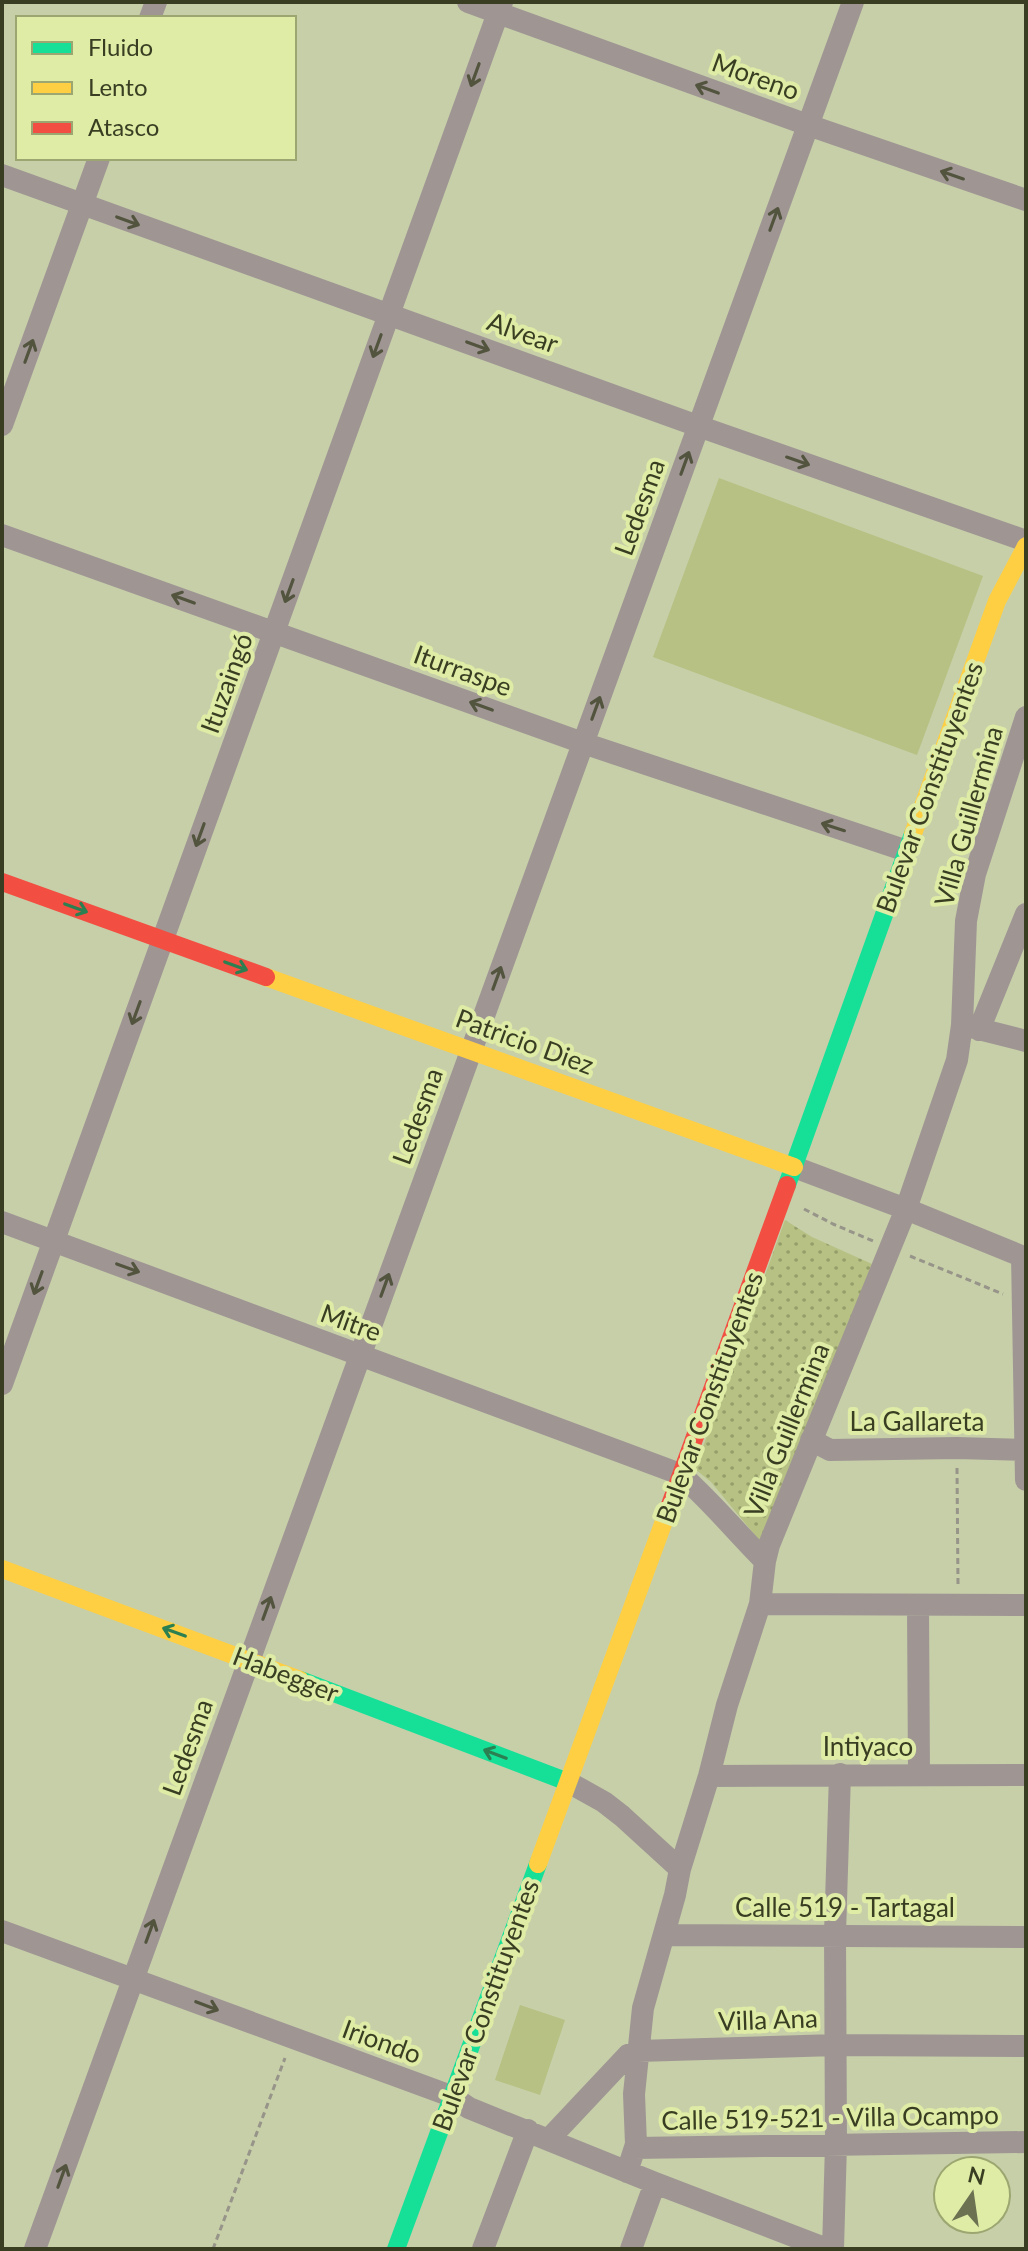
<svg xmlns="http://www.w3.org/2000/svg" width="1028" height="2251" font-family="Lato,sans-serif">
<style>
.grass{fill:url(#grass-dots)}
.pitch{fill:#b6c183}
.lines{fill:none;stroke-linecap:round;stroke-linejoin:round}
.path{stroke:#979489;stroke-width:3;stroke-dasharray:6 4;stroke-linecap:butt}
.street{stroke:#9f9694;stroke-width:22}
.fast{stroke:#16e098;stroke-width:18}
.slow{stroke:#ffcf43;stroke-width:18}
.jam{stroke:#f24e42;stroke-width:18}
.oneway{stroke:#52543e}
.oneway2{stroke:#2b7f51}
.labels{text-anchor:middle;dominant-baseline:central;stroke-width:8;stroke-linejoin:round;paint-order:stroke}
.street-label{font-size:26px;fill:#393e22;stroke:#deeca6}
</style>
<defs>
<pattern id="grass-dots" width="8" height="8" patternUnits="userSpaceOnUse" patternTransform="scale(2)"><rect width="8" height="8" fill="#b6c183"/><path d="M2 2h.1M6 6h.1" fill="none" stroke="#959e6b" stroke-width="1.8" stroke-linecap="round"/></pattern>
</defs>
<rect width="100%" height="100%" fill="#c7cfa8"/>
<!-- grass -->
<path class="grass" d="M785,1220L812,1237L872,1264L765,1541L759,1540L711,1482L695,1469Z"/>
<!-- pitch -->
<path class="pitch" d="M719,478L983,576L917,755L653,657Z
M520,2005L565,2020L540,2095L495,2080Z"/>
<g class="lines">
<!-- path -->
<path class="path" d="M804,1209L833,1224L873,1241
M910,1256L1003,1294
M957,1468L958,1584
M213,2249L285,2058"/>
<!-- street -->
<path class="street" d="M468,2L808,125L1026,200
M150,18L156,2
M2,175L698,426L1026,541
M2,425L99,158
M2,535L583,743L907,851
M967,1026L1026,1041
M979,1030L1026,914
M794,1167L906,1209L1026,1258
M2,1222L680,1474C711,1501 736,1532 765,1561
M1022,1256L1026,1480
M2,1384L502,2
M811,1440L830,1450L957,1448L1025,1450
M760,1604L1026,1605
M918,1606L919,1774
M709,1776L1026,1775
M568,1782L604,1802L622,1816L680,1869
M2,1931L451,2096L469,2108L655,2183L827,2249
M664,1935L1026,1937
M549,2139L628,2055L638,2051L836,2045L1026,2046
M635,2148L1026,2142
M627,2172L636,2144L634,2094L643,2008L675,1895L680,1869L709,1776L727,1705L760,1604L765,1561L769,1545L906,1209L957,1060L962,1025L966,921L975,874L1026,717
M35,2249L853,2
M483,2249L528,2130
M631,2249L655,2183
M833,2249L836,2144L835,1934L840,1774"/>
<!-- fast -->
<path class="fast" d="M787,1185L913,834
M300,1680L568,1782
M396,2249L538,1864"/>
<!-- slow -->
<path class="slow" d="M913,834L997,601L1026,546
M266,977L794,1167
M2,1569L300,1680
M538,1864L667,1513"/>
<!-- jam -->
<path class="jam" d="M2,882L266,977
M667,1513L787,1185"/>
</g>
<!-- one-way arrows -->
<defs><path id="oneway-shaft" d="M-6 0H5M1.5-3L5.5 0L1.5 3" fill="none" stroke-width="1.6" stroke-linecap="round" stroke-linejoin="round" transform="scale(2)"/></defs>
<g class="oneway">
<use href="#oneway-shaft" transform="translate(475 75) rotate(110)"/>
<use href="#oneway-shaft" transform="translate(707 89) rotate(-160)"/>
<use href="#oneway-shaft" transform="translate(952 175) rotate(-161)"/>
<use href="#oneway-shaft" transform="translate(774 219) rotate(-70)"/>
<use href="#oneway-shaft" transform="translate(128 221) rotate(20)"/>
<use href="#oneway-shaft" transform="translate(377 346) rotate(110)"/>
<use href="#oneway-shaft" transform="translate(478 346) rotate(20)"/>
<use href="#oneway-shaft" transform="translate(29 351) rotate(-70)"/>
<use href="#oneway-shaft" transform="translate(798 461) rotate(19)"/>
<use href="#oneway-shaft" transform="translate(685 463) rotate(-70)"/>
<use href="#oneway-shaft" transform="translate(289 591) rotate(110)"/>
<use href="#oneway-shaft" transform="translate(183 599) rotate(-160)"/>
<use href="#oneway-shaft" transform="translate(481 706) rotate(-160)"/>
<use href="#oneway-shaft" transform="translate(596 708) rotate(-70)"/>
<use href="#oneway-shaft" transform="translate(833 827) rotate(-162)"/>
<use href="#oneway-shaft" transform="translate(200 835) rotate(110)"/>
<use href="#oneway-shaft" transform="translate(497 978) rotate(-70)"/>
<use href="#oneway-shaft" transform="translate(136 1013) rotate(110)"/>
<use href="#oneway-shaft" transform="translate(128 1268) rotate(20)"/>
<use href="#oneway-shaft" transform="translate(38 1283) rotate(110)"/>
<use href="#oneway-shaft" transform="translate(385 1285) rotate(-70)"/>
<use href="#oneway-shaft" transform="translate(267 1608) rotate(-70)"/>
<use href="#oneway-shaft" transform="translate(150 1931) rotate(-70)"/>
<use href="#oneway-shaft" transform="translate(207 2006) rotate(21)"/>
<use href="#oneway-shaft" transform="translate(62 2176) rotate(-70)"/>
</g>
<g class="oneway2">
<use href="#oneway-shaft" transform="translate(76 908) rotate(20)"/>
<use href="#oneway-shaft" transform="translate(236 966) rotate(20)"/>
<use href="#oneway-shaft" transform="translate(174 1632) rotate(-160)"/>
<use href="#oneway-shaft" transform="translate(495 1754) rotate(-159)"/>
</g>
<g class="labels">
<!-- street labels -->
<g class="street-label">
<text transform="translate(756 76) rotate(20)">Moreno</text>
<text transform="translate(523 332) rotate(20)">Alvear</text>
<text transform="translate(639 507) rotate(-70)">Ledesma</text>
<text transform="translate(463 670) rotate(20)">Iturraspe</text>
<text transform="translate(226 683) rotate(-70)">Ituzaingó</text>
<text transform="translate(929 787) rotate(-70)">Bulevar Constituyentes</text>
<text transform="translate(968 816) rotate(-74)">Villa Guillermina</text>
<text transform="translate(525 1041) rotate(20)">Patricio Diez</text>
<text transform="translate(417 1116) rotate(-70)">Ledesma</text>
<text transform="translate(351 1322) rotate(20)">Mitre</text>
<text transform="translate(709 1397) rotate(-70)">Bulevar Constituyentes</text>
<text x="917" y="1421">La Gallareta</text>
<text transform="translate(786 1430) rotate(-68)">Villa Guillermina</text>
<text transform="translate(286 1674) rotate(21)">Habegger</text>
<text x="868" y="1746">Intiyaco</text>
<text transform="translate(187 1747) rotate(-70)">Ledesma</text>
<text x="845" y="1907">Calle 519 - Tartagal</text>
<text transform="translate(485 2005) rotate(-70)">Bulevar Constituyentes</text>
<text transform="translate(768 2019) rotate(-2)">Villa Ana</text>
<text transform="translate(382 2041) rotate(20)">Iriondo</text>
<text transform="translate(830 2117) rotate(-1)">Calle 519-521 - Villa Ocampo</text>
</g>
</g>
<!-- border -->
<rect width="1028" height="2251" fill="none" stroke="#393e22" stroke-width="8"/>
<!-- legend -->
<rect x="16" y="16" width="280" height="144" fill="#deeca6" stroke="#9ca671" stroke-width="2"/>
<rect x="32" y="42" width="40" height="12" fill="#16e098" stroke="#9ca671" stroke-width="2"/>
<text x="88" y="56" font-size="24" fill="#393e22">Fluido</text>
<rect x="32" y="82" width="40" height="12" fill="#ffcf43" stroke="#9ca671" stroke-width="2"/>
<text x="88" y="96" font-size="24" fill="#393e22">Lento</text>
<rect x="32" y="122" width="40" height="12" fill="#f24e42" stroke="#9ca671" stroke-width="2"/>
<text x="88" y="136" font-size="24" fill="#393e22">Atasco</text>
<!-- north arrow -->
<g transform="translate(972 2195) rotate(13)"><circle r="38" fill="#deeca6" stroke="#9ca671" stroke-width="2"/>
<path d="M0-6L14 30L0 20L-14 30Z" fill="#6b7151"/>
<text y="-12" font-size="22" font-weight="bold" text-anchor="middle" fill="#393e22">N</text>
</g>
</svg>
